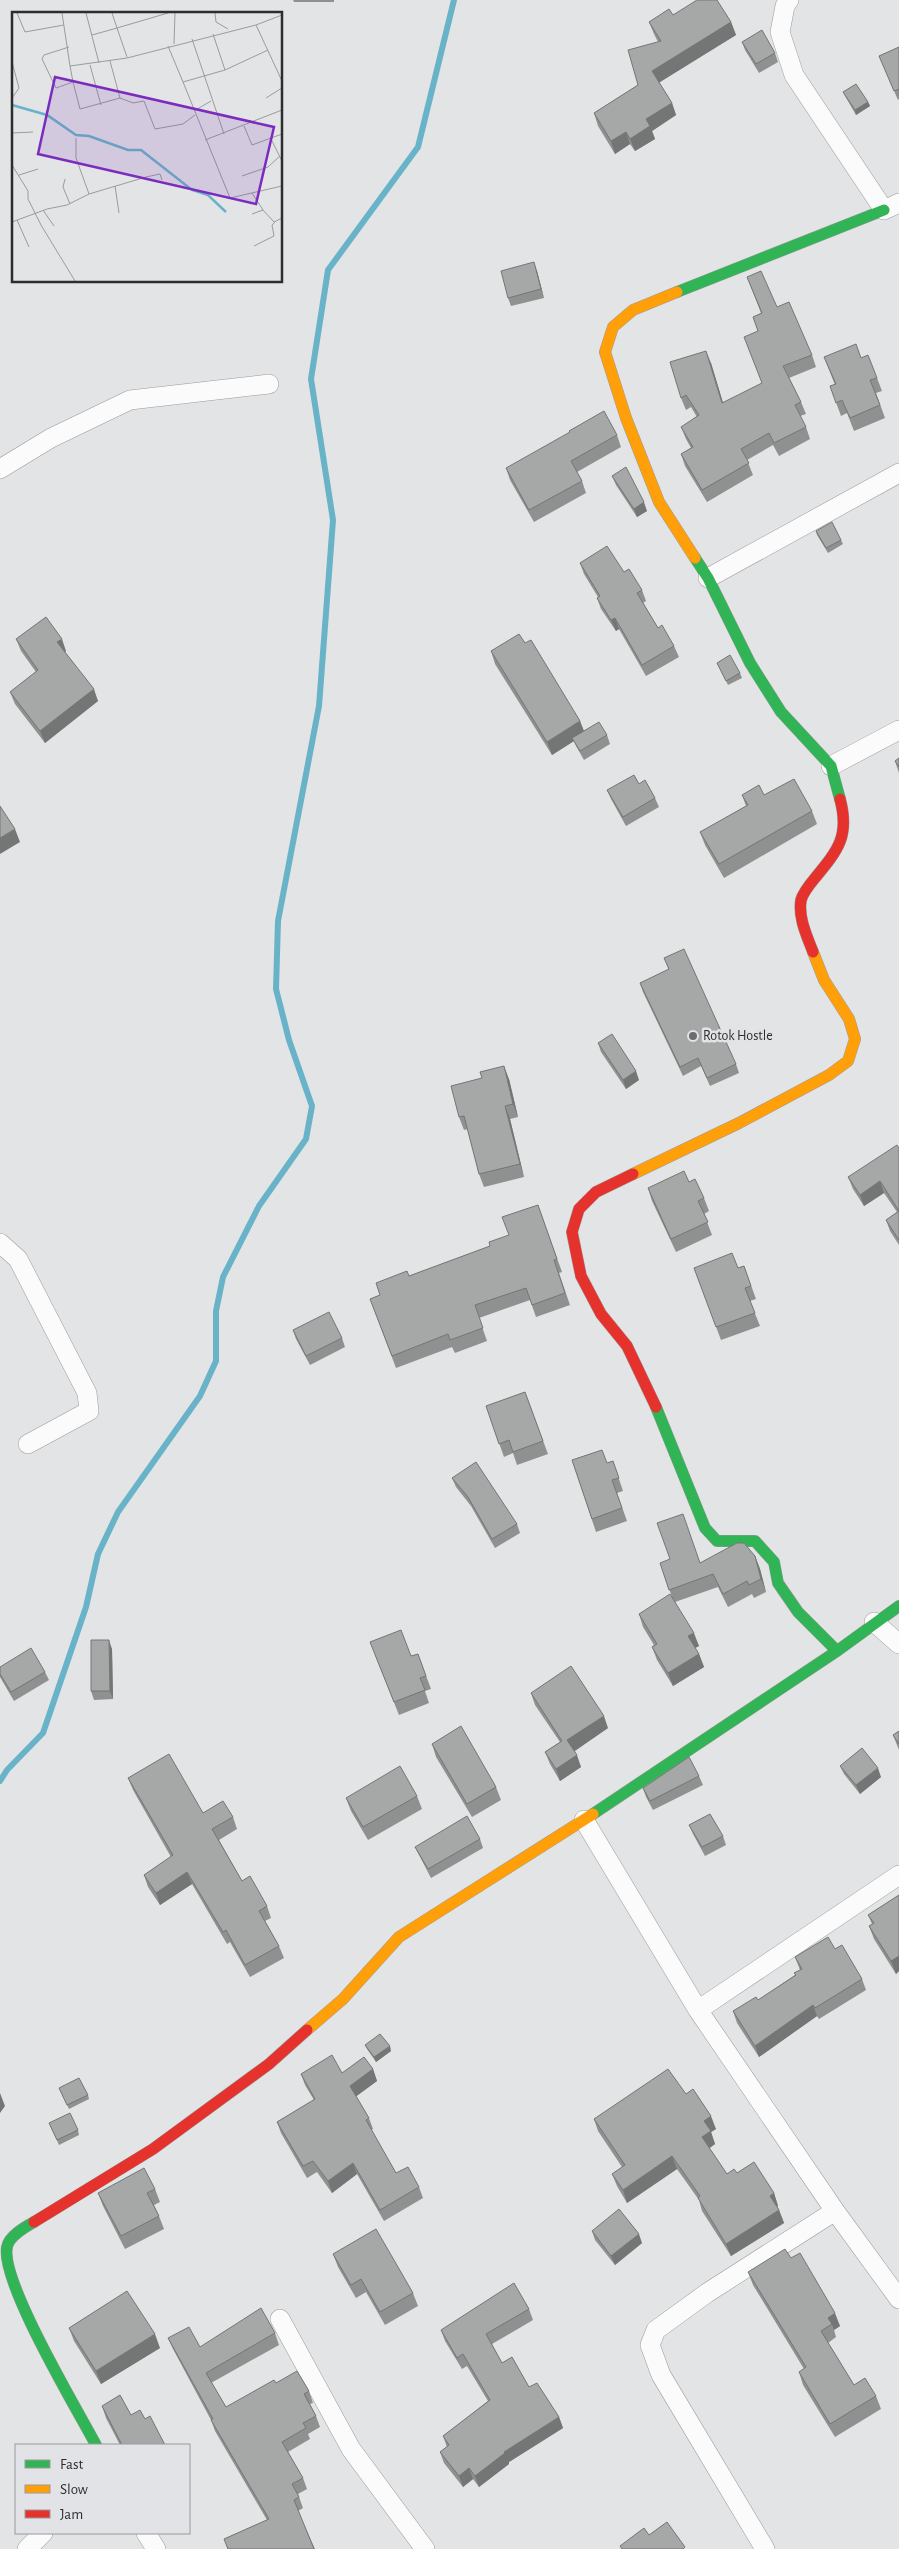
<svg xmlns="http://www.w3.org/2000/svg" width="899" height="2549" font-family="'Alegreya Sans',sans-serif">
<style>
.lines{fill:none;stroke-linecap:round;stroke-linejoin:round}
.stream{stroke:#69b3c8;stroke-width:6}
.street-casing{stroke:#9b9b9c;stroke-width:20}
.fast-casing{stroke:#9b9b9c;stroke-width:12}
.slow-casing{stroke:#9b9b9c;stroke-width:12}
.jam-casing{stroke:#9b9b9c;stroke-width:12}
.street{stroke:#fbfbfb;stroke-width:19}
.fast{stroke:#30b455;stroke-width:11}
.slow{stroke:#ff9f0a;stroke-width:11}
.jam{stroke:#e5322d;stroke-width:11}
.wall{fill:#8f9090}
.shaded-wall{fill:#747676}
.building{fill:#a6a8a8;stroke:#747676}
.poi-dot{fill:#6d6d6e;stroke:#e2e3e6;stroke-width:2}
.labels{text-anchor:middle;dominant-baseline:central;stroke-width:5;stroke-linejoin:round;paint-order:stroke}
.poi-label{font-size:14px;fill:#2d2d2e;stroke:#e2e3e6;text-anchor:start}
.inset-river{fill:none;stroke:#69b3c8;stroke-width:2.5}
.inset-road{fill:none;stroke:#9a9b9c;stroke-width:1}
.view{fill:#7b2cbf;fill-opacity:0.15;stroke:#7b2cbf;stroke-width:2.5}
.inset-edge{fill:none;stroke:#2d2d2e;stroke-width:2.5}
</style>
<rect width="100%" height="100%" fill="#e3e4e5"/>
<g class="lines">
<!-- stream -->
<path class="stream" d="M0,1781L7,1770L43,1733L86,1607L98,1554L118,1512L200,1396L216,1361V1311L223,1277L259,1206L306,1139L312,1106L289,1040L276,989L278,921L319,706L333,520L311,379L328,270L418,147L454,0"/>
<!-- street casing -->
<g class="street-casing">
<path id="street" d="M789,0L785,6L780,32L794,75L884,210L899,203
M0,469L51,438L130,400L269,384
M708,578L899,473
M831,766L899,730
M0,1243L18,1259L87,1393L89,1411L28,1444
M874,1622L899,1644
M584,1820L698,2010L835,2211L899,2299
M698,2010L899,1875
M280,2319L351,2449L425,2549
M146,2533L156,2549
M27,2549L43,2533
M765,2549L661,2375L650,2345L656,2330L707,2293L835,2211"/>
</g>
<!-- fast casing -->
<g class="fast-casing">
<path id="fast" d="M677,292L884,210
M695,558L708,578L750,663L781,712L831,766L840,799
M656,1407L705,1528L717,1541H755L774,1562L778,1583L798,1612L837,1651
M593,1814L837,1651L899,1606
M34,2222C25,2227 9,2236 7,2247C0,2281 77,2409 96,2445"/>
</g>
<!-- slow casing -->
<g class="slow-casing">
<path id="slow" d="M677,292L633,310L613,327L605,352L626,418L659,502L695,558
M633,1174L739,1123L829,1075L848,1061L855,1039L849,1019L824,980L813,952
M307,2030L343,1999L399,1937L593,1814"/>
</g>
<!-- jam casing -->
<g class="jam-casing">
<path id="jam" d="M813,952C807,936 798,918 801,900C803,893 810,884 815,878C838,850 850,836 840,799
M633,1174L596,1192L579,1209L572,1232L581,1276L601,1314L627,1346L656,1407
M34,2222L153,2149L269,2064L307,2030"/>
</g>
<!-- street -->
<use href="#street" class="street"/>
<!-- fast -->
<use href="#fast" class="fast"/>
<!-- slow -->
<use href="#slow" class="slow"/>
<!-- jam -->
<use href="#jam" class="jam"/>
</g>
<!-- wall -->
<path class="wall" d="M293,0H334V2H294Z
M673,15L731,22L736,35L659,82L672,103L676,115L652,131L655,139L635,151L630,144L615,154L598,126L594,113L638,85L658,42L654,34L649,22Z
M742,42L775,53L778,62L759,73L745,50Z
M899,47V99L898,100L879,56Z
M843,92L868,102L870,106L856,115L845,96Z
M537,271L544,298L511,306L508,298Z
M747,277L777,307L812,355L816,367L789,378L801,402L806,414L800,416L806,427L810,439L779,456L773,445L747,460L753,475L707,502L685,466L681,454L691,448L686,439L681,427L697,417L691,407L686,410L681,398L711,363L723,403L762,383L758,331L753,317L761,313Z
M824,357L861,358L877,378L882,391L876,393L885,418L854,431L847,413L841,416L830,386L835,385Z
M617,435L621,447L577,472L582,481L586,493L534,522L510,480L506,468Z
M612,476L647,511L637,517L616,485Z
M816,531L841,540L843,544L828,553L817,535Z
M580,563L624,572L642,590L646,601L643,603L658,628L674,646L679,657L646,676L619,629L616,631L601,609L597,598L598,597L584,574Z
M16,639L66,651L65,652L98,701L45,743L15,704L10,692L36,672L21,651Z
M525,643L580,721L584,731L607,735L610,744L584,760L576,746L574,741L552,755L495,664L491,651Z
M717,663L740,673L742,678L728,685Z
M899,758V773L895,761Z
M639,784L655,798L659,807L626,826L611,799L607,790Z
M742,795H764L812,811L817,824L724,878L705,845L700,832L746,806Z
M664,958L736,1064L739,1073L710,1086L701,1066L683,1076L643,992L640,983L669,970Z
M598,1043L639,1080L626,1089L601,1052Z
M509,1079L518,1117L510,1119L524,1177L484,1187L479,1174L468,1129L464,1130L459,1117Z
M899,1148V1245L890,1231L886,1220L897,1212L884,1193L864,1206L853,1189L848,1177Z
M689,1182L704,1198L709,1211L704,1214L712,1235L676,1252L652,1201L648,1188Z
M538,1205L562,1272L559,1273L570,1305L536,1317L530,1300L479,1318L487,1341L455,1353L452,1347L396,1368L370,1299L380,1295L409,1276L490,1246L509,1235Z
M744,1266L756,1299L750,1301L760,1326L721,1340L694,1268H738Z
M293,1330L342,1338L345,1347L310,1365L296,1339Z
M525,1392L548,1454L517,1465L513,1453L504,1457L486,1406Z
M572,1460L607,1463L613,1461L623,1491L617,1493L627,1521L596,1532Z
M452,1478L517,1524L520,1533L495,1548L471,1506L456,1487Z
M755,1556L760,1569L766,1592L754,1598L752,1594L728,1607L718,1587L675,1602L699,1646L695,1648L699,1654L704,1667L673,1686L657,1660L652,1647L654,1645L643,1627L639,1614L672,1597L660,1563H700Z
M112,1649L113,1699L94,1700L91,1691Z
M418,1654L431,1689L425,1691L429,1703L399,1715L375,1655L411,1656Z
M0,1667L45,1672L49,1680L14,1701L0,1677Z
M531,1693L608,1728L574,1751L581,1767L560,1781L550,1764L545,1752L560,1742L535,1705Z
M899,1731V1750L893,1735Z
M432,1744L496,1787L501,1800L472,1817L436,1757Z
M840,1766L881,1777L860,1794L844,1774Z
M699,1776L703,1785L653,1810L646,1797L643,1788Z
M128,1778L203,1813L233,1817L237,1829L219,1840L242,1881L267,1906L271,1918L265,1921L279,1946L284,1958L250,1977L230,1942L227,1944L192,1884L160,1905L148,1887L144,1875L171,1857L133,1790Z
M417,1796L422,1809L368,1840L351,1811L346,1798Z
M689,1825L723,1836L726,1845L705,1856L693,1834Z
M480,1839L483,1848L431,1878L419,1855L415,1847Z
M899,1895V1971L896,1974L874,1939L869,1926L872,1924L868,1915Z
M835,1949L862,1979L866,1990L819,2019L817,2016L759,2057L737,2023L733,2011L758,2000L795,1975L794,1973L800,1970L795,1957Z
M365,2045L391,2051L376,2062L367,2049Z
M373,2069L377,2081L356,2096L369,2118L373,2129L371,2130L396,2173L419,2187L423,2198L384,2221L357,2174L332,2193L317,2172L307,2178L281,2133L277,2122L314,2100L305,2085L301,2074L342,2073Z
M59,2088L88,2095L89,2099L69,2109Z
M686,2094L716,2129L711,2132L715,2144L709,2148L727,2174L737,2173L774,2193L778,2206L777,2207L779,2210L784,2223L731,2256L702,2211L699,2200L677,2169L627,2203L617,2186L612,2174L622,2167L598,2131L594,2119Z
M49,2123L78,2130L79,2135L59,2145Z
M155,2189L160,2202L154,2205L159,2216L164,2229L125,2249L103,2206L98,2193Z
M592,2231L642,2243L615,2265L595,2240Z
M333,2254L413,2293L418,2306L385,2325L366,2292L356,2298L338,2267Z
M791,2258L840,2326L834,2330L836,2337L828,2343L854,2385L876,2396L881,2409L835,2437L803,2385L799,2372L804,2369L753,2285L748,2272Z
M529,2309L533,2320L492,2344L502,2363L529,2387L559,2417L563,2428L509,2462V2464L479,2487L473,2479L463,2487L444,2463L440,2452L447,2447L443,2436L488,2401L467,2366L462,2369L445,2341L441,2330Z
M69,2328L160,2348L101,2384L74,2341Z
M275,2333L279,2345L211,2383L226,2407L276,2383L309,2391L313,2403L310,2404L316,2416L320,2427L308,2434L310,2439L288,2452L303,2478L307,2489L298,2494L303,2508L298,2511L315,2549H228L224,2539L267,2520L215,2431L211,2420L173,2349L168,2338L200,2347Z
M102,2406L145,2419L165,2445H120L106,2418Z"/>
<!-- shaded-wall -->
<path class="shaded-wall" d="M731,22L736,35L657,84L652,71Z
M868,102L870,106L856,115L855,110Z
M672,103L676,115L652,131L655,139L635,151L630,139L646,119Z
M626,132L630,144L615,154L611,141Z
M534,262L537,271L544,298L541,289Z
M706,351L711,363L727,416L722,403Z
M644,502L647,511L637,517L634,509Z
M615,618L619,629L616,631L611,620Z
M62,639L66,651L62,654L57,642Z
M94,689L98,701L45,743L40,731Z
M580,721L585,734L572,738L574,741L552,755L547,742Z
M15,829L20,842L0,854V838Z
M504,1066L509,1079L518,1117L513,1104Z
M636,1071L639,1080L626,1089L623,1080Z
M505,1106L510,1119L524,1177L520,1164Z
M880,1181L884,1193L864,1206L860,1195Z
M755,1556L760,1569L766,1592L761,1579Z
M694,1633L699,1646L693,1649L688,1636Z
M109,1640L112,1649L113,1699L110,1691Z
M699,1654L704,1667L673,1686L668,1673Z
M604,1716L608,1728L572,1753L567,1740Z
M577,1755L581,1767L560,1781L556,1769Z
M878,1768L881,1777L860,1794L856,1785Z
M187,1872L192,1884L160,1905L156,1893Z
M899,1956V1971L896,1974L891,1961Z
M813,2005L817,2016L759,2057L755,2046Z
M390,2046L391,2051L376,2062L374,2057Z
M373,2069L377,2081L354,2098L350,2086Z
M0,2093L5,2106L0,2113Z
M711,2116L716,2129L711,2132L715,2144L707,2150L702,2137L704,2121Z
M672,2156L677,2169L627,2203L623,2190Z
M353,2163L357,2174L332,2193L328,2181Z
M774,2193L778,2206L774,2208L770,2196Z
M779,2210L784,2223L731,2256L726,2244Z
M639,2234L642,2243L615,2265L611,2256Z
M835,2313L840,2326L834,2330L832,2324L828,2318Z
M155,2334L160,2348L101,2384L96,2371Z
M559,2417L563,2428L509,2462V2464L479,2487L475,2476L504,2452Z
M469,2468L473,2479L463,2487L459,2476Z"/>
<!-- building -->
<path class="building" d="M697,0H717L731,22L652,71L672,103L646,119L650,126L630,139L626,132L611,141L594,113L638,85L628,50L661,41L649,22L669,9L673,15Z
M762,30L775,53L756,64L742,42Z
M899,47V89L894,91L879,56Z
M856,84L868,102L855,110L843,92Z
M534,262L541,289L508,298L501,271Z
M761,271L777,307L789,302L812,355L783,366L801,402L795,405L806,427L774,443L769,433L741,449L749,463L702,490L681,454L693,447L681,427L699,415L686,395L681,398L670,362L706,351L722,403L762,383L744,337L758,331L753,317L762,313L747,277Z
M856,344L861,358L868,355L877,378L870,380L880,405L850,418L842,400L836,403L830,386L836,384L824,357Z
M604,411L617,435L571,461L582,481L529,510L506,468L570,432L569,431Z
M626,467L644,502L634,509L612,476Z
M832,522L841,540L826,548L816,531Z
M607,546L624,572L629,569L642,590L637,593L658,628L662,625L674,646L642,665L615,618L611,620L597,598L600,596L580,563Z
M46,617L62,639L57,642L94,689L40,731L10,692L38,670L16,639Z
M519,634L525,643L531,640L580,721L547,742L491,651Z
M730,655L740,673L726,681L717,663Z
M599,722L607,735L580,751L572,738Z
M899,758V767L895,761Z
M634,775L639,784L645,780L655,798L623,817L607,790Z
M794,779L812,811L719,864L700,832L748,805L742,795L759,785L764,795Z
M0,806L15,829L0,838Z
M684,949L736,1064L707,1078L698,1058L680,1067L640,983L669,969L664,958Z
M612,1034L636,1071L623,1080L598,1043Z
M504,1066L513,1104L505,1106L520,1164L479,1174L464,1116L459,1117L451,1086L482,1078L480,1072Z
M897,1145L899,1148V1240L886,1220L899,1211L880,1181L860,1195L848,1177Z
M684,1171L689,1182L695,1179L704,1198L698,1201L708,1222L671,1239L648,1188Z
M538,1205L557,1259L554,1260L565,1293L532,1305L526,1288L475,1305L483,1328L450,1340L448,1334L392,1356L370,1299L380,1295L376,1283L407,1271L409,1276L490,1246L489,1242L509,1235L502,1217Z
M732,1253L738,1268L744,1266L751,1286L745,1288L755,1313L716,1327L694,1268Z
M329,1312L342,1338L306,1356L293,1330Z
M525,1392L543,1441L513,1452L509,1440L499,1444L486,1406Z
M602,1450L607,1463L613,1461L619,1478L612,1480L622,1508L592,1519L572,1460Z
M476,1462L517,1524L492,1539L468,1497L452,1478Z
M683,1514L700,1563L737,1543H744L755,1556L761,1579L749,1585L747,1581L723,1594L713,1574L669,1590L660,1563L670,1559L657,1523Z
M670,1594L694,1633L688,1636L699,1654L668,1673L652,1647L657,1644L639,1614Z
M401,1630L411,1656L418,1654L426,1676L420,1678L425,1690L394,1702L370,1642Z
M91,1640H109L110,1691H91Z
M31,1648L45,1672L11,1692L0,1674V1667Z
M571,1666L604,1716L567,1740L577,1755L556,1769L545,1752L562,1741L531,1693Z
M461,1726L496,1787L467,1804L432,1744Z
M899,1731V1744L893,1735Z
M862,1748L878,1768L856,1785L840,1766Z
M169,1754L203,1813L223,1801L233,1817L212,1829L242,1881L250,1876L267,1906L259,1911L279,1946L245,1965L226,1930L223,1932L187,1872L156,1893L144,1875L173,1855L128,1778Z
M689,1757L699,1776L650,1801L643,1788Z
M400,1766L417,1796L363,1827L346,1798Z
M710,1814L723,1836L702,1847L689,1825Z
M467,1816L480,1839L428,1869L415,1847Z
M899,1895V1956L891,1961L869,1926L874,1923L868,1915Z
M828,1937L835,1949L842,1945L862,1979L815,2008L813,2005L755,2046L733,2011L756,1997L758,2000L796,1975L794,1973L802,1969L795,1957Z
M380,2034L390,2046L374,2057L365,2045Z
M332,2055L342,2073L364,2057L373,2069L350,2086L369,2118L366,2120L396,2173L408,2167L419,2187L380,2210L353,2163L328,2181L313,2161L303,2166L277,2122L315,2099L301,2074Z
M668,2069L686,2094L693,2089L711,2116L704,2121L711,2131L702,2137L727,2174L734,2169L737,2173L754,2162L774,2193L770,2196L779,2210L726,2244L698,2198L700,2196L672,2156L623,2190L612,2174L625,2165L594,2119Z
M79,2078L88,2095L67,2105L59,2088Z
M70,2113L78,2130L57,2140L49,2123Z
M144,2168L155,2189L147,2193L159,2216L121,2236L98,2193Z
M619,2209L639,2234L611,2256L592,2231Z
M376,2229L413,2293L380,2312L361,2279L351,2285L333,2254Z
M785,2249L791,2258L800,2253L835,2313L828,2318L832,2324L821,2331L854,2385L865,2378L876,2396L830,2424L799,2372L806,2367L748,2272Z
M514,2283L529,2309L486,2334L502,2363L512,2357L529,2387L537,2383L559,2417L504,2452L505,2453L475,2476L469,2468L459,2476L440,2452L449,2445L443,2436L490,2400L463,2354L457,2358L441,2330Z
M127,2291L155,2334L96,2371L69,2328Z
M261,2308L275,2333L206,2373L226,2407L274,2380L276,2383L297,2371L309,2391L304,2394L316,2416L303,2423L306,2428L282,2442L303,2478L292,2484L299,2497L294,2500L314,2549H228L224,2539L269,2519L211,2420L213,2419L168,2338L189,2327L200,2347Z
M120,2395L131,2415L140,2410L145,2419L150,2416L165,2445H122L102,2406Z
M667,2522L685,2547L683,2549H622L620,2546L644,2528L649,2535Z"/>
<!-- markers -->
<circle class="poi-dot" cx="693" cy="1036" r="5"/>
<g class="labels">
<!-- poi labels -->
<g class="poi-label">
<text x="703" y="1036">Rotok Hostle</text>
</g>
</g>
<!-- overview -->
<g transform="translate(12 12)">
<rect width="270" height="270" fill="#e3e4e5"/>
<path class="inset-river" d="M0,93L35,103L64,123L77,124L116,138H129L180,178L196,183L214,200"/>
<path class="inset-road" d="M5,1L13,20L52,13M50,1L58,54L115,46L244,13M74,1L87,51M203,1L204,10L216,17M270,3L244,13L270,69M201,22L213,58M80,23L105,16L100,1M180,27L212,122M162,32L163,1M156,34L171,70M57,35L32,43L30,47L44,76L61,70L58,54M256,38L213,58L171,70L218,186L270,174M115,45L105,16L156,1M98,49L108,86M0,50L7,76L0,86M78,53L89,93M61,70L68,97L108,86L121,91L132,89L143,117L171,112L183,103M254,86L270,76M182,99L199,89M232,114L240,133L270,122M0,121L21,120M64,126V146L77,182M259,127L270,149M193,128L270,98M0,153L16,179V187L29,213L63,269M7,163L26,157M230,164L256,155L268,144M53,167L51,175L58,192M103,174L107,201M240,181L251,198M31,198L42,214M240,202L251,198L262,210L270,206M5,208L17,235M0,210L35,197L55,193L77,182L134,165L148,162L150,168M242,234L262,224L260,213L263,210"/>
<path class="view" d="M43,65L262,115L244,192L26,142Z"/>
<rect width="270" height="270" class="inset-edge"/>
</g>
<!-- legend -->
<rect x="15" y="2444" width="175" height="90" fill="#e2e3e6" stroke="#9a9a9c"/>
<rect x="25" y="2460" width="25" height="8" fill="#30b455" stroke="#9a9a9c"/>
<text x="60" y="2469" font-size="15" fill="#2d2d2e">Fast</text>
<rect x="25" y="2485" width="25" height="8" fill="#ff9f0a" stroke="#9a9a9c"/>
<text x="60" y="2494" font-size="15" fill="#2d2d2e">Slow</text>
<rect x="25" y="2510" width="25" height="8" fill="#e5322d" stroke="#9a9a9c"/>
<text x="60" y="2519" font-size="15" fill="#2d2d2e">Jam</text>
</svg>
